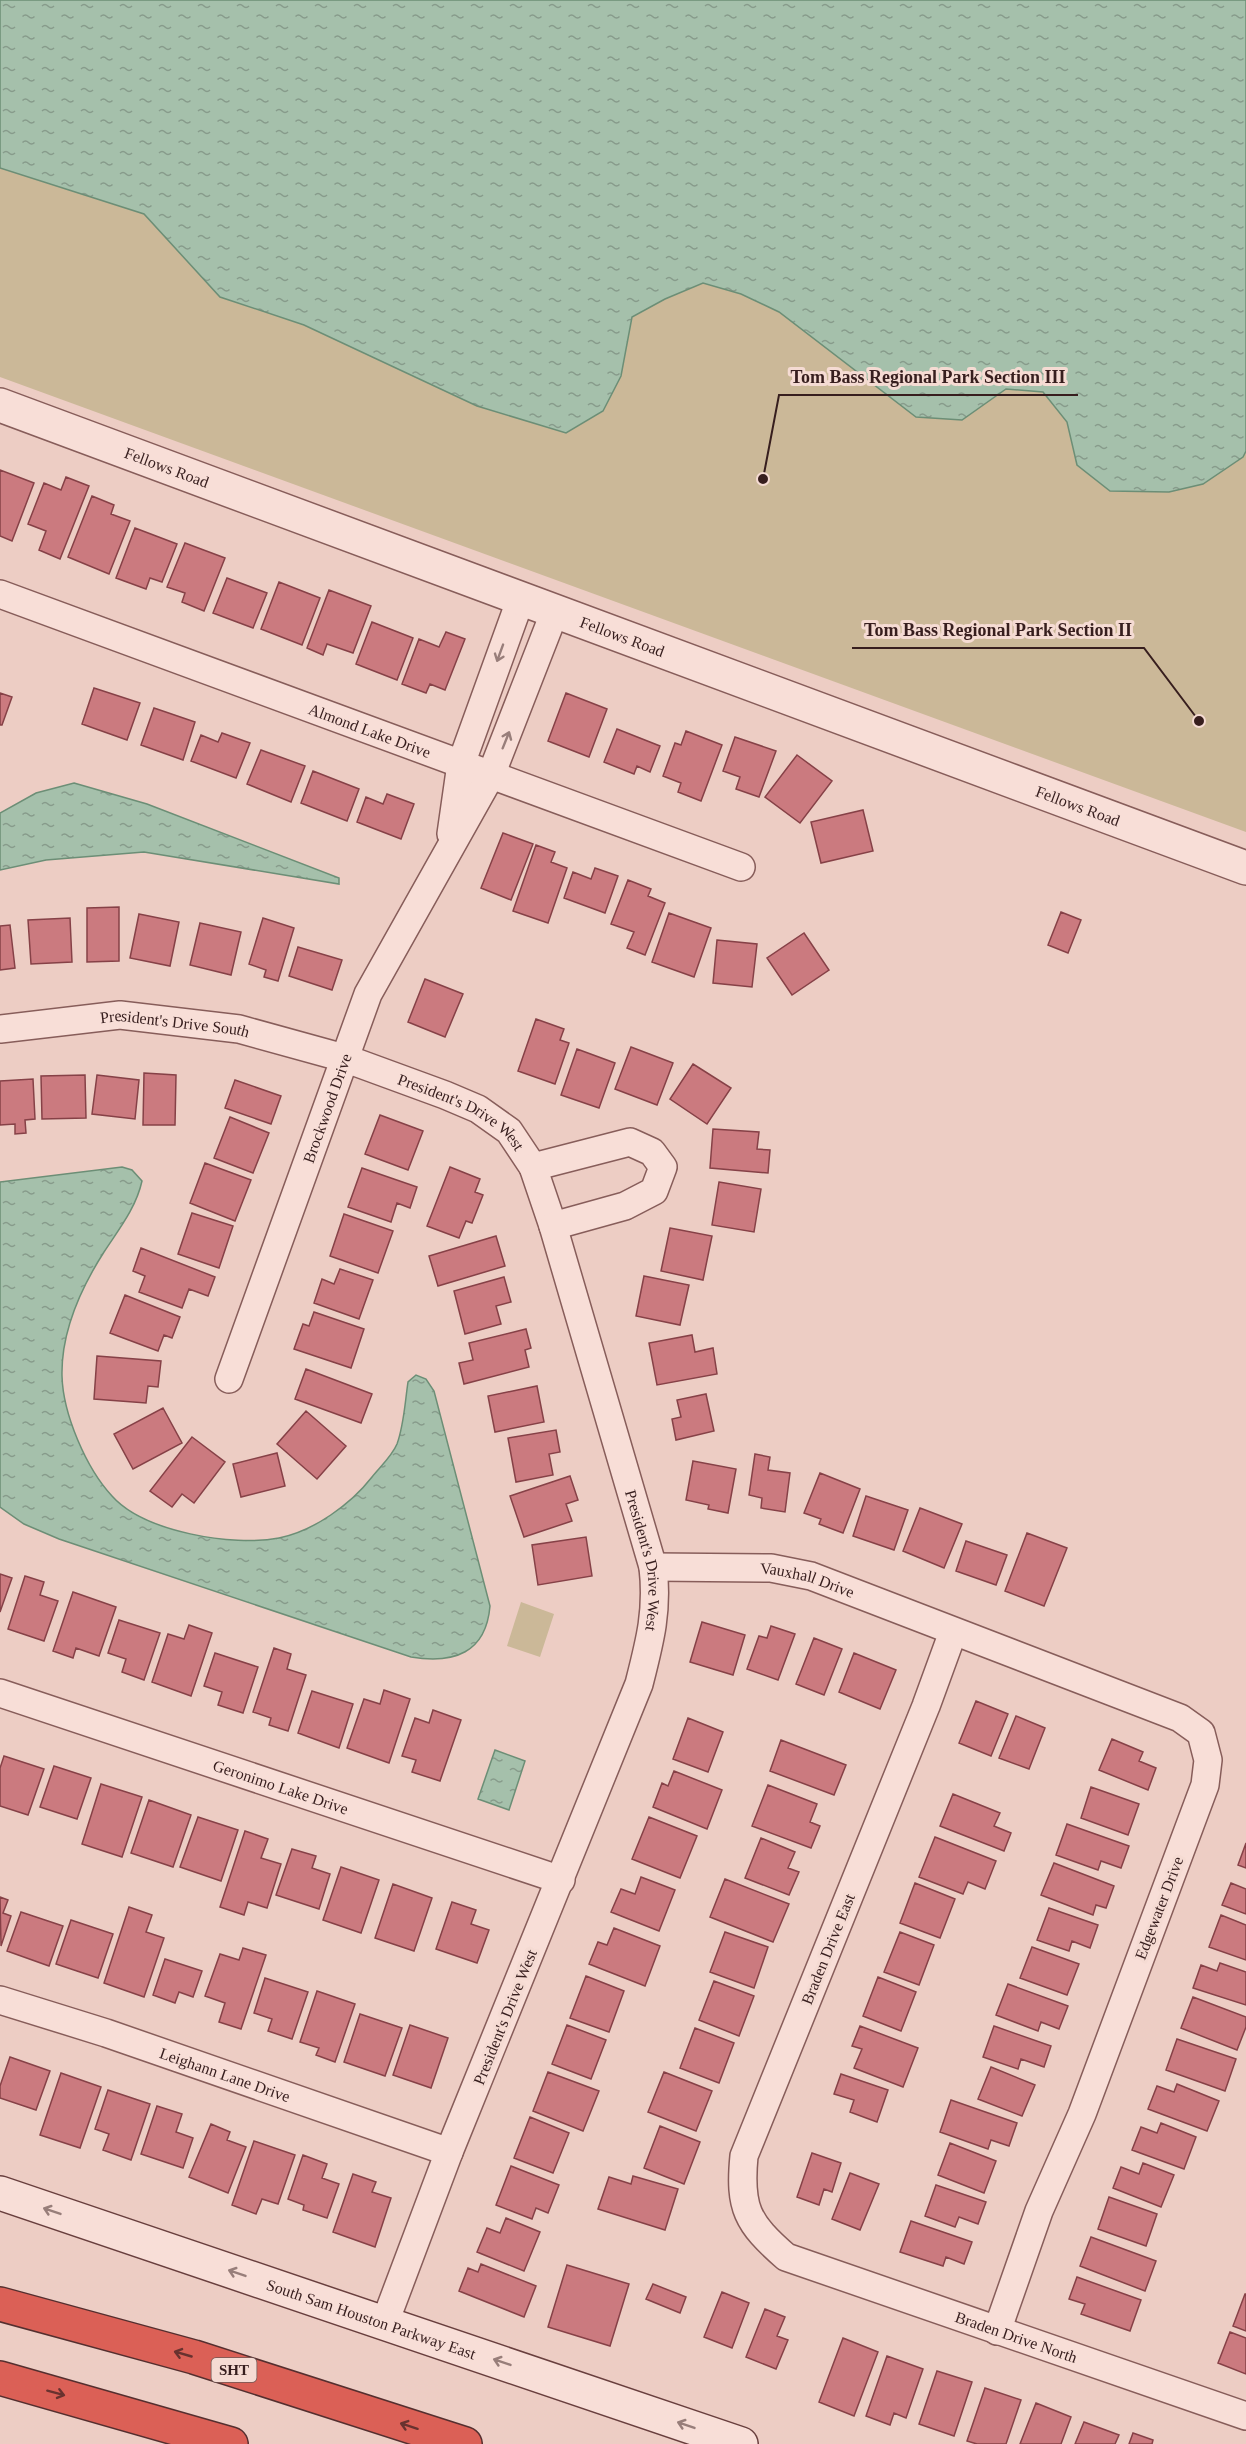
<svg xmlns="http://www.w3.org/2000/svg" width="1246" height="2444" font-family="Georgia,serif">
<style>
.park{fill:#cbb898}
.water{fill:url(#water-ripples);stroke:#6c8e76;stroke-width:1.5}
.building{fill:#cb7a7f;stroke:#864147;stroke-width:1.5}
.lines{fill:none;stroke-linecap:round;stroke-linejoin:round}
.minor-casing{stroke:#875d5a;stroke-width:30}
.tertiary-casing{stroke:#875d5a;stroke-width:36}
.secondary-casing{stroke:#693f3e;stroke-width:36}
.motorway-casing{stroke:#552f2f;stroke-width:36}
.minor{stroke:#f8ded7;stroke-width:27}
.tertiary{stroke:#f8ded7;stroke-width:33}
.secondary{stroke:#f8ded7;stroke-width:33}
.motorway{stroke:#db6056;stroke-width:33}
.oneway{stroke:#987e7a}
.oneway2{stroke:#68322f}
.labels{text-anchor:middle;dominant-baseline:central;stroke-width:6;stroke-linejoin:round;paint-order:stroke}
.shield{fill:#f5dbd3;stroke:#705754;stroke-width:1.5}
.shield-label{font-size:15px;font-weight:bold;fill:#371e1e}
.street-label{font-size:16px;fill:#371e1e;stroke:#f5dbd3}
.leader{fill:none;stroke:#371e1e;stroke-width:2}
.callout-dot{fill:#371e1e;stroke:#f5dbd3;stroke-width:2}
.callout-label{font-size:18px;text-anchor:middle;font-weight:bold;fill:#371e1e;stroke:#f5dbd3;stroke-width:6;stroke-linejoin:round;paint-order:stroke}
</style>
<defs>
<pattern id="water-ripples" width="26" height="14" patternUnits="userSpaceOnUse" patternTransform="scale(1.5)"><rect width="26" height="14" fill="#a5c0ab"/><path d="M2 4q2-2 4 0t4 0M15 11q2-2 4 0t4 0" fill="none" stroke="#879b8b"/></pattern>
</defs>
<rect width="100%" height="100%" fill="#edcdc4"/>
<!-- park -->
<path class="park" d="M0,0H1246V832L0,377Z
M521,1602L554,1614L540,1657L507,1646Z"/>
<!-- water -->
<path class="water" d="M0,0H1246V451L1243,457L1203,484L1169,492L1110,491L1077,465L1067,422L1043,392L1006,389L962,420L916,417L779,312L741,294L703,283L665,299L632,317L621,376L603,411L566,433L477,406L304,325L220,297L144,214L0,168Z
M74,783L147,804L339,878V884L144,852L46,860L0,870V813L36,793Z
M122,1167L132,1170L142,1181C136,1208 119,1229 104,1252C81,1288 61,1333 62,1376C63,1414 86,1468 112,1496C144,1532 233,1547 279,1538C314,1531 351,1504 372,1477C380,1467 392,1456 397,1444C404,1425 405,1402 408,1382L416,1375L426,1379L434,1391L490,1606C486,1653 454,1664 411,1657L59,1539L24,1524L0,1507V1182Z
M495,1750L525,1761L509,1810L478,1799Z"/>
<!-- building -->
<path class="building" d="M0,470L34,483L12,541L0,536Z
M66,477L89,486L60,559L39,550L46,531L28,524L44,483L61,490Z
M92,496L114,505L111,514L130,521L109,574L68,557Z
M135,528L177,544L162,582L150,578L146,589L116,578Z
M185,543L225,558L204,611L182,602L185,593L167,587Z
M227,578L267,593L253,628L213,613Z
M279,582L320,598L302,645L261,629Z
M329,590L371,606L353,653L327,644L323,655L307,648Z
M372,622L413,638L397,680L356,664Z
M446,632L465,639L445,690L430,684L426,693L402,684L419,639L439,647Z
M94,688L140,703L127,740L82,724Z
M0,693L12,697L2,725H0Z
M566,693L607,709L589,757L548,741Z
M154,708L195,722L183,760L141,745Z
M617,729L660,746L650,772L637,766L634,774L604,762Z
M686,731L722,745L701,801L678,792L681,783L663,776L675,743L681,745Z
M222,733L250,743L236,778L191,761L201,735L218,742Z
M735,737L776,751L759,797L736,789L740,777L723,771Z
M261,750L305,766L291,802L247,784Z
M797,755L832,781L800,823L765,797Z
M313,771L359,789L347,821L301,803Z
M387,794L414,804L401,839L357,822L366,797L383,804Z
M863,810L873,851L821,863L811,822Z
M503,833L533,844L511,900L481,888Z
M536,845L555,852L551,862L567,868L548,923L513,911Z
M595,868L618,876L605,913L564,898L573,872L591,879Z
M628,880L651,889L648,896L665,903L645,955L627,948L634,932L611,924Z
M119,907V961L87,962V908Z
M1061,912L1081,920L1068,953L1048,945Z
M669,913L711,928L694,977L652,962Z
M139,914L179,922L170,966L130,958Z
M70,918L72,962L31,964L28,920Z
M263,918L294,928L278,981L264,977L266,970L249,964Z
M200,923L241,932L231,975L190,965Z
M10,925L15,968L0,970V926Z
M804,933L829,970L792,995L767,958Z
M717,940L757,944L752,987L713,983Z
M298,947L342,960L332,990L289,976Z
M425,979L463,994L445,1037L408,1022Z
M536,1019L564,1029L560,1040L569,1043L555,1084L518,1071Z
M631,1047L673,1063L657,1105L615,1089Z
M577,1049L615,1063L599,1108L561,1095Z
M693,1064L731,1088L707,1124L670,1099Z
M144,1073L176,1075L175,1125H143Z
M85,1075L86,1118L42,1119L41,1076Z
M97,1075L139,1080L135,1119L92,1114Z
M33,1079L35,1119L25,1120L26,1133L15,1134V1124L0,1125V1081Z
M235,1080L281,1096L271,1124L225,1108Z
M380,1115L423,1131L408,1170L365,1154Z
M230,1117L269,1133L253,1173L214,1158Z
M713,1129L759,1132L757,1149L770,1150L768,1173L710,1168Z
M205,1163L251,1180L235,1221L190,1203Z
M450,1167L480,1179L475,1192L483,1195L472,1223L466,1221L459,1238L427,1226Z
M362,1168L417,1187L410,1208L397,1203L391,1222L348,1207Z
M719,1182L761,1189L754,1232L712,1225Z
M192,1213L233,1226L219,1268L178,1254Z
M344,1214L393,1231L378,1273L330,1256Z
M670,1228L712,1236L703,1280L661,1271Z
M496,1236L505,1266L438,1286L429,1256Z
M141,1248L215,1277L208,1296L189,1289L182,1308L139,1292L145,1276L133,1271Z
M340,1269L373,1280L359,1319L314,1303L322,1279L334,1284Z
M644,1276L689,1285L680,1325L636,1316Z
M504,1277L511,1302L496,1306L501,1324L465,1334L454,1291Z
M125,1295L180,1317L172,1338L164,1335L158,1351L110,1333Z
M314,1312L364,1329L351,1368L294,1349L303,1324L309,1326Z
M526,1329L531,1348L525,1350L529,1367L464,1384L459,1363L473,1360L469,1343Z
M692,1335L695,1352L713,1348L717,1374L657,1385L649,1343Z
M97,1356L161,1361L158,1387L148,1386L146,1403L94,1399Z
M306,1369L372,1394L361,1423L295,1399Z
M537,1386L544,1422L495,1432L488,1396Z
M706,1394L714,1431L676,1440L672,1419L681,1417L677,1400Z
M163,1408L182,1443L133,1469L114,1434Z
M306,1411L346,1446L317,1479L277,1444Z
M556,1430L560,1452L549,1454L553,1475L516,1482L508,1438Z
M192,1437L225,1462L194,1503L182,1494L172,1507L150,1491Z
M277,1453L285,1486L241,1497L233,1464Z
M755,1454L770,1457L768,1470L790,1473L785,1512L761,1508L762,1498L749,1495Z
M693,1461L736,1469L728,1513L708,1509L709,1505L686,1500Z
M820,1473L860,1489L843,1533L819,1524L821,1519L804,1513Z
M570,1476L578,1500L566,1504L572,1521L524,1537L510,1496Z
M866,1496L908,1510L894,1550L853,1536Z
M920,1508L962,1524L944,1568L903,1551Z
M1027,1533L1067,1548L1044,1606L1005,1591Z
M586,1537L592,1576L538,1585L532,1545Z
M966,1541L1007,1555L996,1585L956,1571Z
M0,1574L12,1578L0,1612Z
M25,1576L44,1582L40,1595L58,1601L44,1641L8,1629Z
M73,1592L116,1607L99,1656L76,1648L73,1658L53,1651Z
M119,1620L160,1633L144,1680L122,1672L126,1659L108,1653Z
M702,1622L745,1635L733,1675L690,1662Z
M189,1625L212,1633L191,1696L152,1682L168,1634L184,1639Z
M771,1626L795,1634L778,1680L747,1669L759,1636L767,1638Z
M814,1638L842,1649L824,1695L796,1684Z
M274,1648L291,1654L287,1669L306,1675L288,1731L269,1725L271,1718L253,1712Z
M215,1653L258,1667L243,1713L218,1705L222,1692L204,1686Z
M854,1653L896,1670L880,1709L839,1692Z
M384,1690L410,1699L389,1763L347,1748L364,1699L380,1704Z
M312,1691L353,1704L339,1748L298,1733Z
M976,1701L1008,1714L991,1756L959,1743Z
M433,1710L461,1720L440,1781L412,1772L416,1760L402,1756L415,1718L429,1723Z
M1016,1716L1045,1728L1029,1769L999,1758Z
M688,1718L723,1732L708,1772L673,1759Z
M1112,1739L1143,1752L1139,1761L1156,1768L1148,1790L1099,1770Z
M781,1740L846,1765L834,1795L770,1771Z
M4,1756L44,1769L28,1815L0,1806V1768Z
M54,1766L91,1778L77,1819L40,1807Z
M674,1771L722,1790L707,1829L653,1807L662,1783L668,1786Z
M101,1784L142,1797L122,1857L82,1844Z
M768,1785L817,1804L810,1822L820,1826L811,1848L752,1826Z
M1091,1787L1139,1804L1128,1835L1081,1818Z
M953,1794L1000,1813L994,1826L1011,1833L1004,1851L940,1826Z
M149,1800L191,1815L173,1867L131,1853Z
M198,1817L238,1830L221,1881L180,1867Z
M649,1817L697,1836L680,1878L632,1859Z
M1067,1824L1129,1846L1121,1868L1101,1861L1098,1870L1056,1855Z
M245,1831L268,1839L261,1858L281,1864L267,1908L248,1902L244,1915L220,1907Z
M935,1837L996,1861L985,1889L968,1882L963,1894L919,1877Z
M761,1838L795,1852L788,1868L799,1872L789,1895L745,1878Z
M1246,1843V1868L1238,1865Z
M292,1849L316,1856L312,1868L330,1874L319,1909L276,1895Z
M1054,1863L1114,1886L1106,1908L1096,1905L1093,1915L1041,1895Z
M341,1867L379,1880L361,1933L323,1920Z
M641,1877L675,1890L659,1931L611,1912L621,1889L635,1894Z
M725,1879L789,1904L773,1942L710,1917Z
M915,1883L955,1899L940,1938L900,1923Z
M1231,1883L1246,1889V1914L1222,1905Z
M393,1884L432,1898L414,1951L375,1938Z
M0,1897L8,1900L3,1913L11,1916L1,1946Z
M452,1902L476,1910L471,1924L489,1930L477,1963L436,1949Z
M129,1907L152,1915L146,1932L164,1938L144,1997L104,1983Z
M1049,1908L1098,1925L1090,1948L1072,1941L1069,1951L1037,1940Z
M21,1912L63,1926L49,1966L7,1951Z
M1221,1915L1246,1925V1960L1209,1947Z
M71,1920L113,1934L98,1978L56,1964Z
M614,1928L660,1946L645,1986L589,1964L598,1942L607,1945Z
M725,1932L768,1947L754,1988L710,1972Z
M900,1932L934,1945L919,1985L884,1972Z
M1032,1947L1079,1964L1067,1995L1020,1978Z
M243,1948L266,1955L241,2029L219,2022L225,2003L205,1996L220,1954L239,1960Z
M165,1959L202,1971L193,1997L179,1992L175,2003L153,1995Z
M1220,1963L1246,1972V2005L1193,1988L1201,1965L1217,1971Z
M586,1976L624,1991L609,2032L570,2018Z
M878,1977L916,1992L901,2031L863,2016Z
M265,1978L308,1992L292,2039L268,2031L272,2019L254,2013Z
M714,1981L754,1996L739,2036L699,2020Z
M1008,1984L1068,2006L1059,2029L1041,2022L1038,2031L996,2015Z
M317,1991L355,2004L335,2062L316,2055L319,2048L300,2042Z
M1193,1997L1246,2017V2027L1237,2050L1181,2028Z
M360,2014L402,2028L385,2076L344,2062Z
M410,2025L448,2038L431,2088L393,2075Z
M567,2025L606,2040L591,2079L552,2064Z
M860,2026L918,2048L903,2087L854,2068L862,2049L852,2046Z
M994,2026L1051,2046L1044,2067L1021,2059L1018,2069L983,2057Z
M695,2028L734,2043L719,2083L680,2068Z
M1177,2039L1236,2059L1225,2091L1166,2070Z
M10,2057L50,2071L36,2110L0,2098V2086Z
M991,2067L1035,2085L1022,2116L978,2099Z
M548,2072L599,2091L583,2131L533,2111Z
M664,2072L712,2091L696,2131L648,2112Z
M61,2073L101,2087L80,2148L40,2135Z
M841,2074L888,2090L877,2122L850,2112L854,2100L834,2094Z
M1177,2084L1219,2101L1207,2131L1148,2109L1157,2086L1174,2092Z
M108,2090L150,2104L131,2160L103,2150L109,2134L95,2129Z
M951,2100L1017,2123L1009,2146L991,2140L988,2149L940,2132Z
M157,2106L182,2114L176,2132L193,2138L183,2168L141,2154Z
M530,2117L569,2133L553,2173L514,2158Z
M1161,2123L1196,2137L1184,2169L1132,2150L1141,2127L1157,2133Z
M211,2124L230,2132L227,2140L246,2147L228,2193L189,2177Z
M660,2126L700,2142L684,2184L644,2168Z
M254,2141L295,2155L278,2204L262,2199L256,2214L232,2205Z
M950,2143L996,2161L984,2193L938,2175Z
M812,2153L841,2163L832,2192L824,2189L819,2205L797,2197Z
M303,2155L327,2164L322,2178L339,2184L327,2218L303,2210L304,2205L288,2199Z
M1143,2163L1174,2175L1161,2207L1113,2188L1121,2167L1139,2174Z
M511,2166L559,2185L548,2213L536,2208L532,2219L496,2205Z
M850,2173L879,2184L860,2230L832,2219Z
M353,2174L376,2182L372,2192L391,2198L375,2247L333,2232Z
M633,2176L678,2189L665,2230L598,2209L609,2177L631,2184Z
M936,2185L986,2202L978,2224L959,2217L955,2227L925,2216Z
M1109,2197L1157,2214L1146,2246L1098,2229Z
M506,2218L540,2232L524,2271L477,2252L487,2228L500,2233Z
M911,2221L972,2242L964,2264L946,2257L943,2266L900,2252Z
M1091,2237L1156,2261L1145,2291L1080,2266Z
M481,2264L536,2286L524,2317L459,2291L468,2268L478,2272Z
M567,2265L629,2284L610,2346L548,2327Z
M1077,2277L1141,2300L1130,2331L1081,2314L1085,2304L1069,2299Z
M653,2284L686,2297L680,2313L646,2299Z
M722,2292L749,2303L732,2348L704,2337Z
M1245,2294H1246V2331L1233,2326Z
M765,2309L785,2317L777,2336L788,2340L776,2369L746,2357Z
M1230,2332L1246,2338V2374L1218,2363Z
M843,2338L878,2352L854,2416L819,2402Z
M887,2356L923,2369L906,2418L894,2413L890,2425L866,2416Z
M937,2371L972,2382L954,2436L919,2424Z
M985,2388L1021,2400L1006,2444H977L967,2441Z
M1036,2403L1071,2417L1061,2444H1020Z
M1084,2422L1119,2435L1115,2444H1075Z
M1133,2433L1153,2440L1152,2444H1129Z"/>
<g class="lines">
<!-- minor casing -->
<g class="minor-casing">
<g id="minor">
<path id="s1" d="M0,594L741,867"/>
<path d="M451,834L461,764L521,598"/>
<path id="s2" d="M0,1029L120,1015L239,1029L344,1058L445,1095L478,1109L509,1131L533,1167L553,1226L653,1567C658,1611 650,1641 639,1684L449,2152L385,2322"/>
<path d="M533,1167L630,1142L652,1152L663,1167L654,1191L625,1206L553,1226"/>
<path id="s3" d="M229,1379L368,994L491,775L555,611"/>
<path id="s4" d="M653,1567L771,1568L811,1576L1180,1718L1201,1733L1208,1760L1205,1785L1082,2114L1039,2211L997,2331"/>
<path id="s5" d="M953,1632L926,1706L744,2156C739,2208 747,2223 786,2257L1246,2416"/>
<path id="s6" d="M0,1693L561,1880"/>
<path id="s7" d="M0,2000L106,2033L449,2152"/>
</g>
</g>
<!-- tertiary casing -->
<g class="tertiary-casing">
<g id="tertiary">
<path id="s8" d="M0,405L1246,868"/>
</g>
</g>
<!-- secondary casing -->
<g class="secondary-casing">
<g id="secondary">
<path id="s9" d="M0,2193L741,2444"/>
</g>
</g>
<!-- motorway casing -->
<g class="motorway-casing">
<path id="motorway" d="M0,2304L194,2357L465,2444
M0,2378L231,2444"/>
</g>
<!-- minor -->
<use href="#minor" class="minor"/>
<!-- tertiary -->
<use href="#tertiary" class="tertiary"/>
<!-- secondary -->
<use href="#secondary" class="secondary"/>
<!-- motorway -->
<use href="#motorway" class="motorway"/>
</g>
<!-- one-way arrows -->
<defs><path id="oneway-shaft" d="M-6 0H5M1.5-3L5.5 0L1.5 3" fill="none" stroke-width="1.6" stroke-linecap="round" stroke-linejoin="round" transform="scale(1.5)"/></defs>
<g class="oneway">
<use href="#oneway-shaft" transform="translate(500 653) rotate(110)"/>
<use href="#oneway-shaft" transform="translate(506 740) rotate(-68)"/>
<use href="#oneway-shaft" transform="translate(52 2211) rotate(-161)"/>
<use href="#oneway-shaft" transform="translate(237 2273) rotate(-161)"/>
<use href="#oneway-shaft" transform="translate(502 2362) rotate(-161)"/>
<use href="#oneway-shaft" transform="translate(686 2425) rotate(-161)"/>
</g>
<g class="oneway2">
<use href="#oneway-shaft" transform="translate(183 2354) rotate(-164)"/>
<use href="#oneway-shaft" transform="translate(56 2393) rotate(15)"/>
<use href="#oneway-shaft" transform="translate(409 2426) rotate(-162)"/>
</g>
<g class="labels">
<!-- shield labels -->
<rect class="shield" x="211.5" y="2358" width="45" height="24" rx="4.5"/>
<g class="shield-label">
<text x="234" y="2370">SHT</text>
</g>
<!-- street labels -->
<g class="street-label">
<text stroke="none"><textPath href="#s8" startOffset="178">Fellows Road</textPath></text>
<text stroke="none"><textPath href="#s8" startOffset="664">Fellows Road</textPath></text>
<text stroke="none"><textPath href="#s1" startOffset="394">Almond Lake Drive</textPath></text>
<text stroke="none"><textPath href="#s8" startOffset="1150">Fellows Road</textPath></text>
<text stroke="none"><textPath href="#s2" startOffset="176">President's Drive South</textPath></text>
<text stroke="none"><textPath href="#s3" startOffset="288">Brockwood Drive</textPath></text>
<text stroke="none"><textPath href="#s2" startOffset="480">President's Drive West</textPath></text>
<text stroke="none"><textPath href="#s2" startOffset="984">President's Drive West</textPath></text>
<text stroke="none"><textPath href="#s4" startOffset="156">Vauxhall Drive</textPath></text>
<text stroke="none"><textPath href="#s6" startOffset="296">Geronimo Lake Drive</textPath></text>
<text transform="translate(1159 1908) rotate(-69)">Edgewater Drive</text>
<text transform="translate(828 1949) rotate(-68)">Braden Drive East</text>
<text transform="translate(505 2017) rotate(-68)">President's Drive West</text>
<text stroke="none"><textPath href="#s7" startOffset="237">Leighann Lane Drive</textPath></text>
<text stroke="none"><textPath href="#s9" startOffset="392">South Sam Houston Parkway East</textPath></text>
<text stroke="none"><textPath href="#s5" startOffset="924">Braden Drive North</textPath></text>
</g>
</g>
<!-- callouts -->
<path class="leader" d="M763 479L779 395H1078M1199 721L1144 648H852"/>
<g class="callout-dot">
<circle cx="763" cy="479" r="6"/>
<circle cx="1199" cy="721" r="6"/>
</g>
<g class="callout-label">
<text x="928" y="383">Tom Bass Regional Park Section III</text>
<text x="998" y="636">Tom Bass Regional Park Section II</text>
</g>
</svg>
